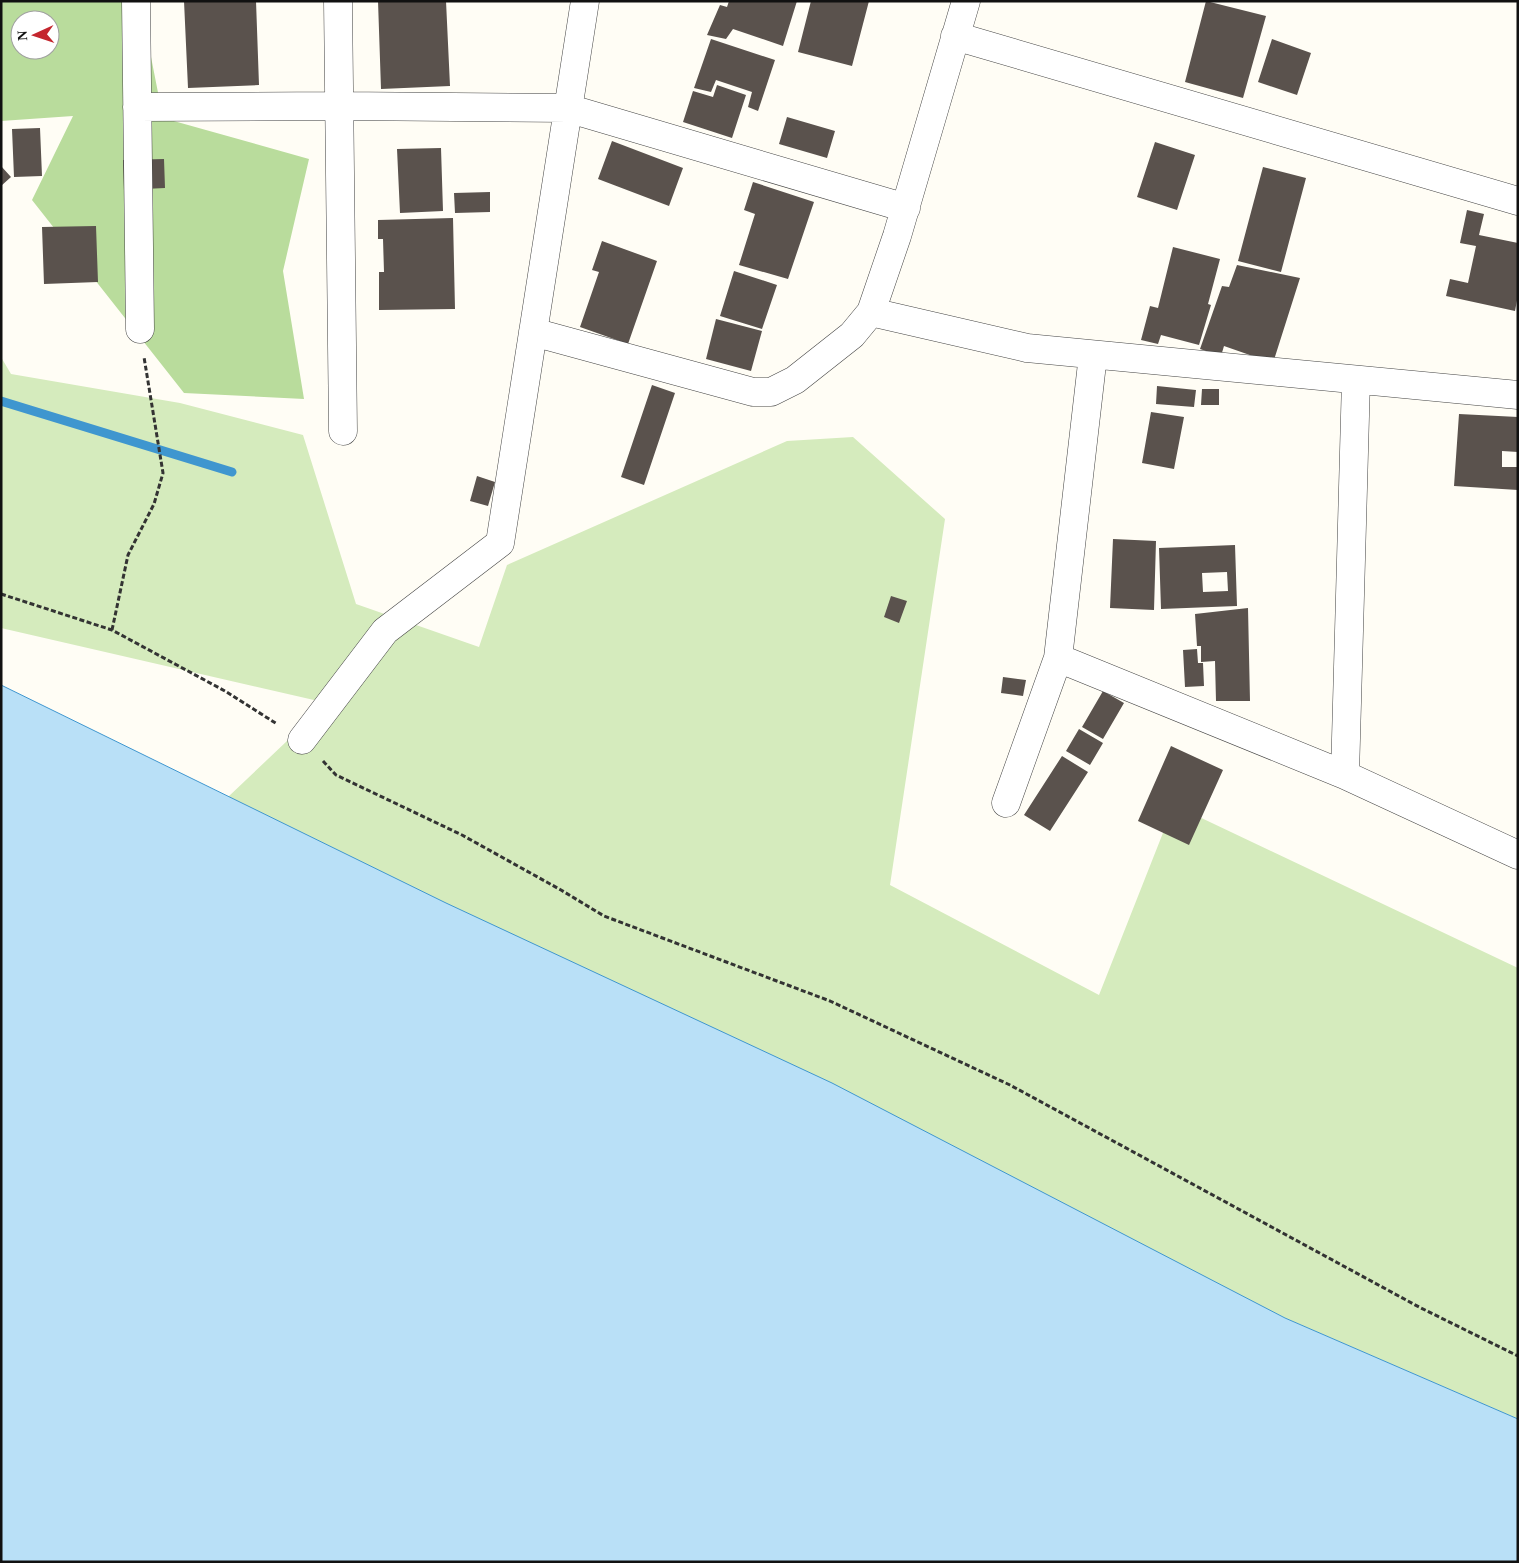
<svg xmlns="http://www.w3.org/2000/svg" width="1519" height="1563" font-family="'Times New Roman',serif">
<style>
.green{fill:#d5ebbd}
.forest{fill:#b9dc9c;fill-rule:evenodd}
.water{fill:#b9e0f7;stroke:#3f96cf}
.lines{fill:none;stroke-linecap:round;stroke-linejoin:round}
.stream{stroke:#3f96cf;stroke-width:9}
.building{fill:#5a524d;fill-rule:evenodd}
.minor-casing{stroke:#444;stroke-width:29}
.path{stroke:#333;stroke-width:3;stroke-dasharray:5 2.5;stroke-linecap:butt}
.minor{stroke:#fff;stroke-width:28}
</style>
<rect width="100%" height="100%" fill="#fffdf5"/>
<!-- green -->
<path class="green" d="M1,357L11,374L180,403L303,435L356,604L479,647L507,565L787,441L853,437L945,519L890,885L1099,995L1174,805L1518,968V1419L1285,1318L228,797L327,703L1,628Z"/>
<!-- forest -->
<path class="forest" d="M1,1H140L163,118L309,159L283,271L304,399L184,393L32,200L73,116L1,121ZM20,20H50V50H20Z"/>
<!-- water -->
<path class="water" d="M1,685L446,903L832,1083L1285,1318L1518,1419V1562H1Z"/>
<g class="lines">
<!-- stream -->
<path class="stream" d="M1,401L232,472"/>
</g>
<!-- building -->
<path class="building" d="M184,1H256L259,85L188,88Z
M378,1H446L450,86L381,89Z
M729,1H797L783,46L733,29L726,39L707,35L720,5L727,7Z
M811,1H869L852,66L798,52Z
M1206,1L1266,16L1243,98L1185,82Z
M711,39L775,60L758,111L748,107L752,92L716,80L711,92L694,88Z
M1272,39L1311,53L1297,95L1258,82Z
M717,85L746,95L732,138L683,122L693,91L713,97Z
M787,117L835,131L827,158L779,144Z
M40,128L42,176L14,177L12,129Z
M612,141L683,168L669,206L598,179Z
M1155,142L1195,155L1177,210L1137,197Z
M441,148L443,211L400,213L397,149Z
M164,159L165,188L124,190L123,160Z
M1,166L11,177L1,186Z
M1263,167L1306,178L1281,272L1238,261Z
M753,182L814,202L788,279L739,265L755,214L744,210Z
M490,192V212L455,213L454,193Z
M1467,210L1484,214L1479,235L1518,243V295L1515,311L1446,296L1450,279L1468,283L1476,246L1460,243Z
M453,218L455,309L379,310V272H384L383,239H378V220Z
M96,226L98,282L44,284L42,227Z
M602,241L657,261L628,344L580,327L599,272L592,270Z
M1173,247L1220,259L1208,304L1211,305L1199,345L1161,335L1158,344L1141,340L1150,306L1158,308Z
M1237,265L1300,278L1273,363L1224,346L1221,356L1200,349L1222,286L1229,287Z
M734,271L777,285L762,329L720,316Z
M716,319L762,331L751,371L706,359Z
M652,385L675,393L644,485L621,477Z
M1157,386L1196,390L1194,407L1156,404Z
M1202,389H1219V405H1201Z
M1151,412L1184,417L1174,469L1142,463Z
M1459,414L1518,417V452L1502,451V467H1518V490L1454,486Z
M477,476L495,482L488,506L470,501Z
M1113,539L1156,541L1154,610L1110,608Z
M1235,545L1237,606L1161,609L1159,548ZM1227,572L1228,591L1203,592L1202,573Z
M891,596L907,601L899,623L884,617Z
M1248,608L1250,701H1216L1215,661L1201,662V646H1197L1195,614Z
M1197,649L1198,663H1203L1204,686L1185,687L1183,650Z
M1003,677L1026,680L1023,696L1001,693Z
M1103,691L1124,703L1103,739L1082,727Z
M1079,729L1103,743L1090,765L1066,751Z
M1171,746L1223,770L1189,845L1138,821Z
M1062,756L1088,772L1050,831L1024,815Z"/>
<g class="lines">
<!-- minor casing -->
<g class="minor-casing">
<path id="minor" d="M136,1L140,329
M338,1L343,431
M955,36L1518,201
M137,107L340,106L567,108L906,208
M871,312L1027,348L1518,395
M533,332L753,392H771L795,380L852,335L871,312L897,236L966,1
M1058,658L1345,775L1518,855
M302,740L385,631L500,543L585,1
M1345,775L1356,380
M1006,803L1058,658L1093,355"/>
</g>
<!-- path -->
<path class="path" d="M1,594L112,630L225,691L277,724
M112,630L128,555L154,504L163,473L144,357
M323,761L336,775L462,835L561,890L604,916L830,1001L1010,1085L1419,1307L1518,1356"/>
<!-- minor -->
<use href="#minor" class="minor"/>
</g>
<!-- border -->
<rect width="1519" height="1563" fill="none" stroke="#111111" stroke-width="5"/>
<!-- north arrow -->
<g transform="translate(35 35) rotate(267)"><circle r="24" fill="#ffffff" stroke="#a0a0a0"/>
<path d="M0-4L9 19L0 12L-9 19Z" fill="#c4262e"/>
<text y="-8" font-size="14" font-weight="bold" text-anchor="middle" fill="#111111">N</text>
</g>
</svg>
